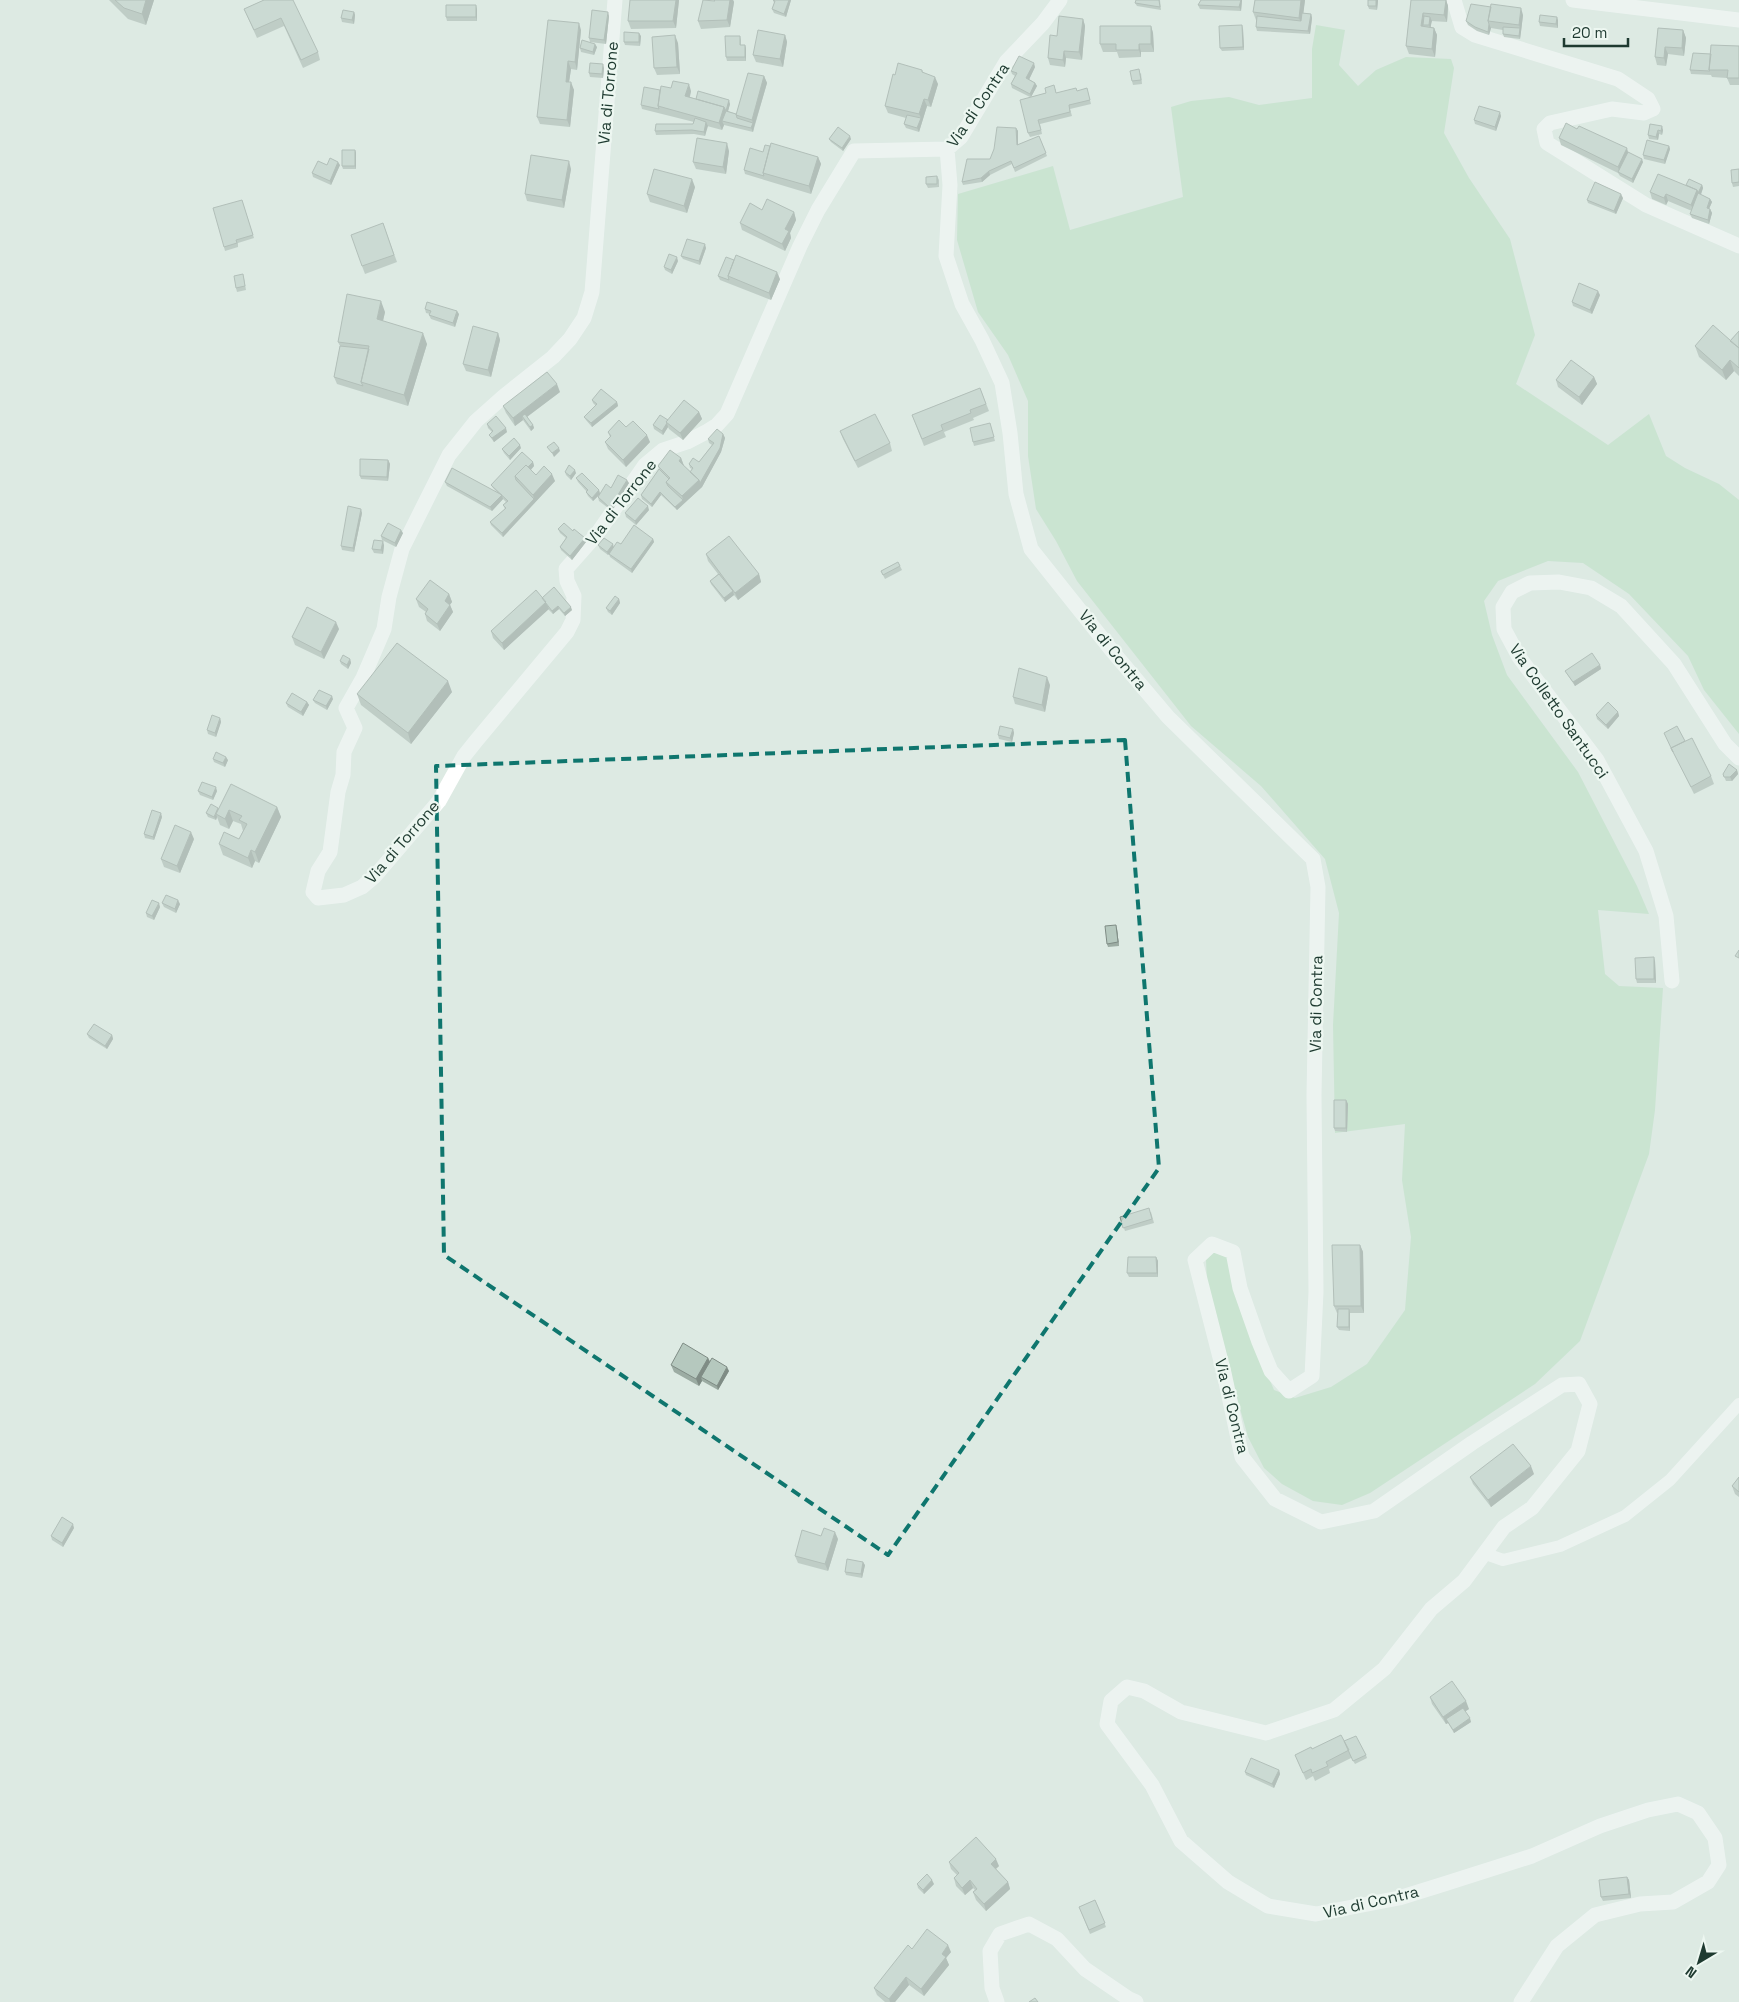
<svg xmlns="http://www.w3.org/2000/svg" width="1739" height="2002" font-family="'Space Grotesk',sans-serif">
<style>
.green{fill:#b4ddbb}
.lines{fill:none;stroke-linecap:round;stroke-linejoin:round}
.service{stroke:#fff;stroke-width:12}
.minor{stroke:#fff;stroke-width:15}
.tertiary{stroke:#fff;stroke-width:15}
.wall{fill:#9caca3}
.shaded-wall{fill:#7f8c85}
.building{fill:#b5c8be;stroke:#7f8c85}
.marked{fill:none;stroke:#0f766e;stroke-width:4;stroke-dasharray:10 6;stroke-linejoin:round}
.labels{text-anchor:middle;dominant-baseline:central;stroke-width:4.5;stroke-linejoin:round;paint-order:stroke}
.street-label{font-size:16px;fill:#1e3a30;stroke:#edf7f1}
</style>
<rect width="100%" height="100%" fill="#ddeae3"/>
<!-- green -->
<path class="green" d="M1316,25L1345,30L1339,65L1358,86L1376,70L1406,57L1451,59L1454,68L1444,133L1469,178L1510,239L1535,335L1516,384L1608,445L1649,414L1666,456L1685,468L1719,484L1739,500V734L1704,690L1688,656L1629,594L1583,563L1548,561L1498,581L1484,601L1492,635L1507,675L1578,772L1637,886L1649,914L1598,910L1605,974L1619,986L1663,988L1655,1110L1649,1154L1580,1341L1535,1384L1370,1493L1342,1505L1313,1501L1282,1484L1264,1468L1248,1437L1232,1380L1207,1282L1206,1260L1216,1251L1229,1257L1249,1331L1274,1390L1295,1398L1331,1387L1367,1364L1405,1310L1411,1237L1402,1180L1405,1124L1335,1133L1333,1025L1339,913L1325,859L1261,786L1191,726L1077,581L1056,541L1036,509L1028,456V401L1008,355L978,312L957,240L958,194L1053,166L1070,230L1183,197L1171,107L1191,101L1229,97L1259,105L1312,98V49Z"/>
<g class="lines">
<!-- service -->
<path class="service" d="M1486,1554L1503,1560L1560,1546L1625,1516L1670,1480L1739,1404"/>
<!-- minor -->
<path class="minor" d="M615,0L592,292L584,318L570,339L553,357L504,396L476,421L449,455L402,549L389,597L384,629L363,678L346,708L355,728L344,752L343,775L338,792L330,852L318,871L313,892L318,898L344,895L362,887L375,876L439,801L464,756L476,741L567,632L573,620L574,596L567,581L566,569L597,534L645,465L663,450L687,442L706,432L717,425L727,414L800,246L818,210L854,151L947,149
M1060,0L1043,23L1006,62L961,137L947,149L950,185L946,256L962,304L982,340L1002,383L1010,433L1016,494L1031,549L1113,652L1168,717L1313,859L1318,887L1314,1095L1316,1292L1312,1376L1289,1391L1271,1371L1259,1342L1240,1288L1233,1252L1212,1244L1195,1260L1224,1373L1242,1457L1275,1499L1321,1522L1374,1511L1472,1443L1562,1385L1579,1384L1590,1404L1578,1451L1532,1508L1504,1527L1464,1581L1431,1609L1384,1669L1334,1710L1266,1733L1181,1712L1144,1691L1127,1687L1111,1701L1107,1724L1152,1785L1181,1841L1228,1882L1268,1906L1316,1914L1399,1898L1444,1884L1532,1856L1600,1826L1648,1810L1678,1804L1698,1813L1715,1838L1719,1865L1708,1882L1673,1902L1640,1904L1595,1915L1557,1946L1521,2002
M1454,0L1462,27L1475,35L1618,79L1648,99L1653,109L1644,113L1612,109L1550,123L1544,129L1547,143L1646,205L1739,246
M1672,981L1666,916L1646,851L1597,760L1519,657L1504,629L1503,607L1512,592L1530,583L1559,582L1591,588L1621,606L1674,664L1725,744L1739,758
M997,2002L992,1988L990,1951L1000,1934L1029,1924L1057,1939L1085,1969L1129,1999L1136,2002"/>
<!-- tertiary -->
<path class="tertiary" d="M1573,0L1739,20"/>
</g>
<!-- wall -->
<path class="wall" d="M109,0H154L146,25L128,19Z
M264,0L318,52L320,60L303,68L284,26L257,38L244,9Z
M679,0L676,28L631,29L628,21Z
M714,0H733L734,2L730,27L701,29L698,21Z
M773,0H791L786,17L774,13L772,9L774,3Z
M1160,0L1161,10L1137,6L1135,3Z
M1201,0H1242L1241,11L1200,9L1198,5Z
M1255,0H1305L1303,13L1311,14L1312,18L1310,34L1257,31L1256,27L1257,20H1256L1253,12Z
M1376,0H1378V1L1377,10L1369,9L1368,6Z
M1411,0H1446L1448,6L1447,22L1431,21V27L1434,28L1437,35L1435,57L1409,54L1406,46Z
M477,9V21H447L446,17Z
M354,12L355,15L354,24L342,22L341,18Z
M1523,15L1520,39L1504,37L1503,34V30L1491,28L1489,35L1477,31L1468,25L1466,21Z
M609,16L606,44L590,42L589,38Z
M1083,19L1085,26L1082,60L1066,58L1065,67L1050,65L1048,58L1057,36Z
M1558,20V28L1540,26L1539,22Z
M1151,26L1153,33L1154,52H1141V57L1119,58L1117,52H1103L1100,44Z
M1658,28L1683,30L1686,38L1684,56L1668,54L1666,66L1657,65L1655,57Z
M1243,29L1244,50L1222,51L1220,48Z
M581,30L577,70L571,69L569,82L574,90L570,127L540,124L537,117Z
M785,35L787,42L783,67L756,62L753,55Z
M641,36L640,46L625,45L624,42Z
M740,36L741,40V45H745L746,49V61H727L726,57Z
M678,43L680,74L657,75L654,68Z
M1739,46V85H1730L1727,78L1712,77L1711,75L1691,74L1690,70L1711,54Z
M597,47L594,55L581,52L580,48Z
M1035,67L1029,79L1035,83L1037,86L1031,97L1046,93L1056,89V93L1077,91L1088,92L1091,104L1070,109L1072,116L1040,124L1042,134L1030,137L1028,133L1030,97L1012,88L1011,84L1015,76L1012,74L1011,71Z
M604,68L603,78L590,77L589,73Z
M922,70L923,73L938,84L931,107L927,106L919,132L906,128L904,124L906,118L888,113L885,106L895,75Z
M1141,73L1142,84L1133,85L1132,81Z
M764,76L767,83L753,132L724,125L722,130L707,126L705,136L694,134L656,135L655,131L693,124L694,122L642,109L641,105L660,90L691,91L690,97L696,99L730,104L728,111L736,114Z
M1501,116L1496,131L1475,124L1474,120Z
M1650,124L1663,130L1662,135L1659,134L1658,140L1649,139L1648,135Z
M1016,128L1018,131V145L1039,136L1047,156L1015,172L1012,164L990,175L982,182L963,185L962,182L990,159Z
M1577,129L1628,152L1643,162L1633,183L1620,176L1618,173L1561,145L1559,138Z
M829,139H851L843,151L831,142Z
M1669,146L1670,149L1665,164L1644,159L1643,155Z
M355,150L356,153V169H343L342,166Z
M729,151L726,174L696,169L693,162Z
M763,152L818,157L821,164L811,194L745,174L744,170Z
M327,165H340L331,185L313,177L312,173Z
M571,169L564,208L527,201L525,194Z
M1739,169V186L1733,187L1732,183Z
M937,176L939,180V187L928,188L926,184Z
M1686,185H1702L1703,188L1701,195L1710,199L1712,202L1709,209H1710L1712,213L1709,224L1692,218L1690,214L1692,211L1668,201L1666,205L1652,199L1650,192Z
M695,187L687,213L650,202L647,194Z
M1623,198L1616,214L1588,203L1587,200Z
M242,200L254,238L238,243V247L225,251L224,247Z
M794,212L796,220L790,233L791,238L785,251L742,230L740,223Z
M383,223L397,262L365,274L362,266Z
M706,248L700,265L683,259L681,256Z
M678,261L672,274L665,270L664,267Z
M718,276L780,279L771,300L720,280Z
M244,278L246,290L237,292L236,288Z
M1600,295L1592,314L1573,306L1572,302Z
M425,309L459,314L455,327L431,319L429,315L430,314L426,313Z
M385,312L383,321L427,344L408,406L337,384L334,377L340,346L338,342Z
M1739,331V376L1734,371L1726,380L1699,357L1695,346L1730,341Z
M498,333L500,340L491,377L466,371L463,364Z
M1594,377L1597,384L1582,405L1558,387L1556,380Z
M980,388L989,411L973,418L974,420L944,432L946,437L924,446L912,415Z
M560,392L527,417L533,425L534,428L531,431L523,420L515,426L506,413L503,406Z
M592,400L617,402L618,406L592,427L586,420L584,417L596,406L593,403Z
M699,412L702,419L683,440L669,429L668,427L663,435L654,429L653,425Z
M990,423L995,441L974,446L973,442Z
M487,424L507,432L494,442L491,438L489,435L492,432L488,428Z
M626,427L650,442L626,467L608,449L605,442L610,437L608,432Z
M840,431L890,443L892,451L858,468L843,439Z
M723,434L725,438L721,452L702,487L677,510L661,495L652,507L642,499L641,495L659,469L658,466L681,458L684,466L690,472L692,469L690,468L689,464L699,462L712,445L709,443L708,439Z
M521,448L510,460L504,453L502,449Z
M388,460L390,464L388,481L361,479L360,476Z
M533,462L534,466L531,470L536,475L555,481L503,537L491,525L490,522L505,509L503,505L506,502L503,499L492,511L447,486L445,482L497,492L493,488L491,485Z
M565,472L576,473L571,480L566,475Z
M576,478L599,490L600,494L611,488L629,483L612,511L599,501L598,497L599,495L593,501L588,496L586,492H587L578,482Z
M649,510L636,525L626,517L625,513Z
M362,513L354,552L342,550L341,546Z
M558,529L586,542L572,560L561,550L560,547L566,538L560,533Z
M403,533L396,547L382,540L381,536Z
M653,539L654,542L632,573L610,557L609,554L608,555L600,549L598,545L613,547L621,544Z
M384,545L383,554L374,553L372,549Z
M706,554L759,574L761,582L738,600L734,595L725,602L711,584L710,581L718,574L708,561Z
M900,566L902,570L885,579L881,571Z
M449,594L452,602L450,605L453,612L440,631L427,621L425,614L426,612L419,607L416,599Z
M542,598L572,610L565,616L559,609L553,614L548,609L504,650L493,638L491,631Z
M619,599L620,603L612,615L608,612L606,608Z
M339,629L324,659L295,645L292,637Z
M350,659L351,663L348,669L341,664L340,661Z
M1600,665L1601,669L1575,686L1565,671Z
M1050,685L1045,712L1015,704L1013,697Z
M452,692L411,744L361,705L357,694Z
M333,699L327,710L315,703L313,700Z
M307,702L309,705L303,716L288,707L286,703Z
M1618,712L1619,716L1608,729L1597,719L1596,715Z
M220,718L221,722L216,737L208,734L207,730Z
M1013,729L1014,733L1012,742L999,739L998,735Z
M1664,733L1685,741L1711,776L1714,784L1694,794Z
M213,759L228,760L225,767L214,762Z
M1737,770L1738,774L1732,781H1726L1723,774Z
M198,791H217L213,800L200,795Z
M277,807L281,817L259,863L255,861L252,868L223,855L219,844L239,839L243,831L241,824L233,821L229,829L220,825L217,817L216,820L208,817L206,813L218,808Z
M162,817L154,840L145,838L144,834Z
M194,839L180,873L164,867L161,859Z
M162,903L180,904L176,913L164,907Z
M160,907L154,920L147,917L146,913Z
M1117,929L1119,946L1108,947L1107,944Z
M1655,961L1656,983H1637L1636,979Z
M87,1034L112,1035L113,1039L107,1049L89,1038Z
M1346,1100L1348,1104L1347,1132L1335,1131L1334,1128Z
M1151,1212L1154,1223L1125,1231L1120,1217Z
M1360,1245L1363,1252L1364,1313H1350V1331L1339,1330L1337,1327L1338,1313H1337L1334,1306Z
M1156,1257L1158,1261V1277H1129L1127,1273Z
M708,1358L710,1361L729,1371L718,1390L702,1381L699,1386L674,1372L671,1365Z
M1534,1474L1491,1507L1473,1484L1470,1477Z
M1739,1477V1497L1735,1494L1732,1486Z
M74,1528L63,1547L52,1540L51,1536Z
M838,1539L828,1571L798,1563L795,1556Z
M865,1565L862,1578L846,1575L845,1572Z
M1430,1697L1469,1709L1465,1711L1471,1722L1454,1733L1448,1723L1446,1724L1432,1704Z
M1344,1741L1366,1755L1367,1758L1355,1764L1351,1757V1758L1329,1769L1330,1773L1315,1781L1313,1776L1306,1780L1295,1755L1312,1749Z
M1279,1770L1280,1774L1274,1788L1246,1775L1245,1772Z
M949,1862L999,1866L996,1869L1008,1882L1010,1889L986,1911L976,1900L973,1892L975,1890L973,1888L965,1895L956,1886L954,1878L957,1875L951,1869Z
M1627,1877L1629,1880L1631,1898L1603,1901L1601,1897Z
M917,1884H934L924,1894L918,1888Z
M1095,1900L1106,1927L1090,1934L1079,1907Z
M912,1949L951,1952L946,1958L949,1965L924,1996L909,1985L895,2002H885L877,1995L874,1988Z"/>
<!-- shaded-wall -->
<path class="shaded-wall" d="M146,0H154L146,25L142,14Z
M676,0H679L676,28L673,21Z
M730,0H733L734,2L730,27L727,20Z
M789,0H791L786,17L784,14Z
M1241,0H1242L1241,11L1239,7Z
M1301,0H1305L1302,25L1299,18Z
M1376,0H1378V1L1377,10L1376,6Z
M1446,0L1448,6L1447,22L1444,15Z
M476,5L477,9V21L476,17Z
M1521,8L1523,15L1521,32L1519,25Z
M354,12L355,15L354,24L352,20Z
M608,12L609,16L606,44L604,40Z
M1423,13L1425,20L1423,25L1424,29L1421,26Z
M1311,14L1312,18L1310,34L1308,31Z
M1430,17L1432,21L1430,29L1429,25Z
M1557,17L1558,20V28L1556,24Z
M1083,19L1085,26L1082,60L1079,52Z
M579,23L581,30L577,70L575,62Z
M1489,24L1491,28L1489,35L1488,32Z
M1242,25L1243,29L1244,50L1243,47Z
M1151,26L1153,33L1154,52L1151,44Z
M1434,28L1437,35L1435,57L1432,49Z
M1520,28L1521,32L1520,39L1519,36Z
M1683,30L1686,38L1684,56L1682,48Z
M639,33L641,36L640,46L639,42Z
M675,35L678,43L680,74L677,67Z
M785,35L787,42L783,67L780,59Z
M595,44L597,47L594,55L593,52Z
M1139,44L1141,52V57L1139,50Z
M745,45L746,49V61L745,57Z
M1665,47L1668,54L1666,66L1664,58Z
M1064,51L1066,58L1065,67L1063,60Z
M568,61L571,69L568,89L566,82Z
M1034,63L1035,67L1028,82L1026,78Z
M603,64L604,68L603,78L602,74Z
M764,76L767,83L754,127L752,120Z
M935,77L938,84L931,107L928,100Z
M571,82L574,90L570,127L567,120Z
M1035,83L1037,86L1031,97L1030,94Z
M689,84L691,91L688,103L685,96Z
M924,99L927,106L919,132L917,128L921,118L919,114Z
M729,100L730,104L725,122L722,121L724,125L722,130L719,123L724,107Z
M1500,112L1501,116L1496,131L1495,127Z
M706,122L708,126L705,136L704,132Z
M753,123L754,127L753,132L751,128Z
M1662,126L1663,130L1662,135L1661,131Z
M1016,128L1018,131V149L1017,145Z
M1658,130L1659,134L1658,140L1656,137Z
M850,136L851,139L843,151L842,148Z
M727,143L729,151L726,174L723,167Z
M1669,146L1670,149L1665,164L1664,160Z
M1627,148L1629,156L1620,174L1618,167Z
M355,150L356,153V169L355,166Z
M818,157L821,164L811,194L809,186Z
M1642,159L1643,162L1633,183L1632,179Z
M569,161L571,169L564,208L562,200Z
M338,162L340,165L331,185L330,181Z
M989,171L990,175L982,182L981,178Z
M692,179L695,187L687,213L684,206Z
M1702,185L1703,188L1694,212L1691,205L1697,190Z
M1621,194L1623,198L1616,214L1614,211Z
M1666,194L1668,201L1666,205L1664,198Z
M1710,199L1712,202L1708,211L1707,208Z
M1710,209L1712,213L1709,224L1708,220Z
M794,212L796,220L790,233L791,238L785,251L782,244L785,229Z
M705,244L706,248L700,265L699,261Z
M677,257L678,261L672,274L671,270Z
M777,272L780,279L771,300L769,293Z
M1598,291L1600,295L1592,314L1590,310Z
M381,301L385,312L381,329L377,319Z
M457,311L459,314L455,327L453,323Z
M423,333L427,344L408,406L404,395Z
M498,333L500,340L491,377L488,370Z
M1730,360L1734,371L1726,380L1722,370Z
M1594,377L1597,384L1582,405L1579,397Z
M557,384L560,392L524,419L522,416L523,420L515,426L513,418Z
M617,402L618,406L592,427L591,423Z
M699,412L702,419L683,440L680,433Z
M667,423L668,427L663,435L662,431Z
M533,425L534,428L531,431L530,427Z
M506,428L507,432L494,442L492,438Z
M723,434L725,438L721,452L702,487L700,483Z
M647,435L650,442L626,467L623,460Z
M520,445L521,448L510,460L509,456Z
M559,448L560,451L554,457L552,453Z
M681,458L684,466L679,461Z
M388,460L390,464L388,481L387,477Z
M533,462L534,466L520,481L517,479Z
M575,470L576,473L571,480L570,476Z
M552,474L555,481L503,537L502,533L534,499L533,495Z
M627,480L629,483L612,511L610,508Z
M699,480L702,487L677,510L675,507L683,500L682,496Z
M599,490L600,494L593,501L592,498Z
M660,492L661,495L652,507L651,504Z
M502,495L503,499L492,511L490,507Z
M648,506L649,510L636,525L635,521Z
M361,509L362,513L354,552L353,548Z
M401,530L403,533L396,547L395,543Z
M585,538L586,542L572,560L570,556Z
M653,539L654,542L632,573L631,569Z
M383,541L384,545L383,554L381,550Z
M613,544L614,548L608,555L607,552Z
M759,574L761,582L738,600L735,593Z
M733,591L734,595L725,602L724,598Z
M449,594L452,602L447,608L445,601Z
M619,599L620,603L612,615L610,611Z
M546,602L549,609L504,650L502,643Z
M450,605L453,612L440,631L437,624Z
M558,606L559,609L553,614L552,611Z
M571,607L572,610L565,616L564,613Z
M336,622L339,629L324,659L321,652Z
M350,659L351,663L348,669L347,665Z
M1600,665L1601,669L1575,686L1573,682Z
M1047,677L1050,685L1045,712L1042,705Z
M448,681L452,692L411,744L408,733Z
M332,696L333,699L327,710L326,706Z
M307,702L309,705L303,716L301,712Z
M1618,712L1619,716L1608,729L1606,725Z
M220,718L221,722L216,737L215,733Z
M1013,729L1014,733L1012,742L1010,738Z
M226,757L228,760L225,767L223,763Z
M1737,770L1738,774L1732,781L1730,777Z
M216,787L217,791L213,800L212,797Z
M277,807L281,817L259,863L255,852Z
M229,810L233,821L229,829L225,819Z
M161,813L162,817L154,840L153,837Z
M216,814L217,817L216,820L214,817Z
M191,832L194,839L180,873L177,866Z
M251,850L255,861L252,868L248,858Z
M178,900L180,904L176,913L175,909Z
M159,903L160,907L154,920L152,916Z
M1116,925L1117,929L1119,946L1118,942Z
M1654,957L1655,961L1656,983L1654,979Z
M112,1035L113,1039L107,1049L105,1046Z
M1346,1100L1348,1104L1347,1132L1346,1128Z
M1360,1245L1363,1252L1364,1313L1361,1306Z
M1156,1257L1158,1261V1277L1157,1273Z
M1349,1309L1350,1313V1331L1349,1327Z
M708,1358L711,1365L701,1377L702,1381L699,1386L696,1379Z
M727,1367L729,1371L718,1390L717,1386Z
M1531,1466L1534,1474L1491,1507L1488,1500Z
M73,1524L74,1528L63,1547L62,1543Z
M835,1532L838,1539L828,1571L825,1564Z
M863,1562L865,1565L862,1578L861,1574Z
M1466,1701L1469,1709L1448,1723L1446,1719L1448,1723L1446,1724L1443,1717Z
M1470,1718L1471,1722L1454,1733L1453,1730Z
M1279,1770L1280,1774L1274,1788L1272,1784Z
M996,1859L999,1866L993,1871L991,1864Z
M1627,1877L1629,1880L1631,1898L1629,1894Z
M932,1880L934,1884L924,1894L923,1890Z
M970,1880L973,1888L965,1895L962,1888Z
M1008,1882L1010,1889L986,1911L984,1904Z
M948,1945L951,1952L946,1958L949,1965L924,1996L921,1989L942,1954Z
M906,1977L909,1985L895,2002H890L889,1999Z"/>
<!-- building -->
<path class="building" d="M115,0H146L142,14L124,8Z
M264,0H293L318,52L301,60L281,18L254,30L244,9Z
M630,0H676L673,21H628Z
M703,0L715,1L714,0H730L727,20L698,21Z
M773,0H789L784,14L772,9L775,1Z
M1136,0H1159L1160,7L1135,3Z
M1201,0H1241L1239,7L1198,5Z
M1255,0H1301L1299,18L1253,12Z
M1368,0H1376V6H1368Z
M1411,0H1446L1444,15L1423,13L1421,26L1434,28L1432,49L1406,46Z
M1471,4L1491,7L1488,21L1489,24L1488,32L1475,27L1466,21Z
M1491,4L1521,8L1519,25L1488,21Z
M446,5H476V17H446Z
M343,10L354,12L352,20L341,18Z
M592,10L608,12L604,40L589,38Z
M1302,13L1311,14L1308,31L1256,27L1257,16L1301,21Z
M1540,15L1557,17L1556,24L1539,22Z
M1059,16L1083,19L1079,52L1064,51L1063,60L1048,58L1050,35L1057,36Z
M1424,16L1430,17L1429,25H1423Z
M548,20L579,23L575,62L568,61L566,82H571L567,120L537,117Z
M1242,25L1243,47L1220,48L1219,26Z
M1100,26H1151V44H1139V50H1116V44H1100Z
M1503,27L1520,28L1519,36L1503,34Z
M1658,28L1683,30L1682,48L1665,47L1664,58L1655,57Z
M758,30L785,35L780,59L753,55Z
M624,32L639,33V42H624Z
M675,35L677,67L654,68L652,37Z
M725,36H740V45H745V57H726Z
M582,40L595,44L593,52L580,48Z
M1711,45L1739,46V78H1727L1728,70H1709Z
M1693,53L1711,54L1709,70L1710,71L1690,70Z
M1019,56L1034,63L1026,78L1035,83L1030,94L1011,84L1017,73L1011,71Z
M590,63L603,64L602,74L589,73Z
M898,63L922,70V72L935,77L928,100L924,99L919,114L885,106L893,74L895,75Z
M1139,69L1141,80L1132,81L1130,71Z
M748,73L764,76L752,120L736,115Z
M673,81L689,84L685,96L724,107L719,123L658,106L661,86L671,88Z
M1054,85L1056,93L1076,88L1077,91L1087,88L1090,100L1069,105L1070,112L1038,120L1041,130L1028,133L1020,100L1046,93L1045,88Z
M644,87L660,90L658,106L659,109L641,105Z
M698,91L729,100L726,111L724,107L696,99Z
M1479,106L1500,112L1495,127L1474,120Z
M726,111L736,114L737,118L753,123L751,128L722,121Z
M907,115L921,118L917,128L904,124Z
M695,118L706,122L704,132L692,130L655,131L656,124H693Z
M1566,123L1577,129L1579,126L1627,148L1618,167L1559,138Z
M1650,124L1662,126L1661,131L1658,130L1656,137L1648,135Z
M838,127L850,136L842,148L829,139Z
M997,127L1016,128L1017,145L1039,136L1046,153L1014,168L1011,161L989,171L981,178L962,182L967,159H990L994,149Z
M697,138L727,143L723,167L693,162Z
M1647,140L1669,146L1664,160L1643,155Z
M771,143L818,157L809,186L763,173Z
M765,145L770,146L763,173L764,176L744,170L750,148L763,152Z
M342,150H355V166H342Z
M1628,152L1642,159L1632,179L1618,172Z
M531,155L569,161L562,200L525,194Z
M330,158L338,162L330,181L312,173L318,161L327,165Z
M654,169L692,179L684,206L647,194Z
M1739,169V182L1732,183L1731,170Z
M1658,174L1697,190L1691,205L1666,194L1664,198L1650,192Z
M937,176V184H926V177Z
M1689,179L1702,185L1698,193L1697,190L1686,185Z
M1595,182L1621,194L1614,211L1587,200Z
M1698,193L1710,199L1707,208L1710,209L1708,220L1690,214Z
M767,199L794,212L785,229L789,231L782,244L740,223L750,203L762,210Z
M242,200L253,235L236,240L237,243L224,247L213,208Z
M383,223L394,255L362,266L351,235Z
M687,239L705,244L699,261L681,256Z
M669,254L677,257L671,270L664,267Z
M736,255L777,272L769,293L728,276Z
M726,257L734,260L728,276L729,280L718,276Z
M243,274L245,286L236,288L234,276Z
M1579,283L1598,291L1590,310L1572,302Z
M347,294L381,301L377,319L423,333L404,395L361,382L369,346L338,342Z
M427,302L457,311L453,323L429,315L431,311L425,309Z
M1713,325L1739,348V368L1730,360L1722,370L1695,346Z
M473,326L498,333L488,370L463,364Z
M1739,331V348L1730,341Z
M340,346L369,349L361,382L363,386L334,377Z
M1571,360L1594,377L1579,397L1556,380Z
M547,372L557,384L513,418L503,406Z
M980,388L986,404L970,410L971,413L941,425L943,430L922,439L912,415Z
M601,389L617,402L591,423L584,417L597,404L592,400Z
M684,400L699,412L680,433L666,422Z
M525,414L533,425L530,427L522,416Z
M875,414L890,443L855,461L840,431Z
M660,415L668,420L666,422L667,423L662,431L653,425Z
M496,416L506,428L492,438L489,435L493,431L487,424Z
M619,420L626,427L633,421L647,435L623,460L605,442L611,436L608,432Z
M990,423L994,437L973,442L970,428Z
M717,429L723,434L720,448L700,483L699,480L690,472L693,468L689,464L693,458L699,462L714,443L708,439Z
M514,438L520,445L509,456L502,449Z
M554,442L559,448L552,453L547,447Z
M670,450L681,458L679,461L699,480L682,496L666,482L670,478L658,466Z
M522,452L533,462L528,467L526,465L515,476L516,480L534,499L502,533L490,522L506,508L503,505L508,501L491,485Z
M360,459L388,460L387,477L360,476Z
M526,465L536,475L544,466L552,474L533,495L515,476Z
M569,465L575,470L570,476L565,472Z
M452,468L502,495L490,507L445,482Z
M659,469L669,479L666,482L668,486L683,500L675,507L660,492L651,504L641,495Z
M582,473L599,490L592,498L586,492L588,490L576,478Z
M618,475L627,480L610,508L598,497L606,484L611,488Z
M638,498L648,506L635,521L625,513Z
M348,506L361,509L353,548L341,546Z
M388,523L401,530L395,543L381,536Z
M564,523L573,531L574,529L585,538L570,556L560,547L567,537L558,529Z
M634,525L653,539L631,569L609,554L617,542L621,544Z
M729,536L759,574L735,593L706,554Z
M604,538L613,544L607,552L598,545Z
M374,540L383,541L381,550L372,549Z
M898,562L900,566L883,575L881,571Z
M719,574L733,591L724,598L710,581Z
M430,580L449,594L445,601L450,605L437,624L425,614L428,609L416,599Z
M554,587L571,607L564,613L558,606L552,611L542,598Z
M536,590L546,602L502,643L491,631Z
M615,596L619,599L610,611L606,608Z
M307,607L336,622L321,652L292,637Z
M397,643L448,681L408,733L357,694Z
M1592,653L1600,665L1573,682L1565,671Z
M343,655L350,659L347,665L340,661Z
M1019,668L1047,677L1042,705L1013,697Z
M319,690L332,696L326,706L313,700Z
M292,693L307,702L301,712L286,703Z
M1608,702L1618,712L1606,725L1596,715Z
M212,715L220,718L215,733L207,730Z
M1000,726L1013,729L1010,738L998,735Z
M1677,726L1685,741L1671,748L1673,752L1664,733Z
M1692,738L1711,776L1691,787L1671,748Z
M216,752L226,757L223,763L213,759Z
M1729,764L1737,770L1730,777H1724L1723,774Z
M202,782L216,787L212,797L198,791Z
M231,784L277,807L255,852L251,850L248,858L219,844L224,832L239,839L247,824L239,820L242,816L229,810L225,819L216,814Z
M211,804L218,808L214,817L206,813Z
M152,810L161,813L153,837L144,834Z
M175,825L191,832L177,866L161,859Z
M166,895L178,900L175,909L162,903Z
M152,900L159,903L152,916L146,913Z
M1116,925L1118,942L1107,944L1105,926Z
M1739,950V958L1735,956Z
M1654,957V979H1636L1635,958Z
M94,1024L112,1035L105,1046L87,1034Z
M1334,1100H1346V1128H1334Z
M1149,1208L1152,1219L1123,1228L1120,1217Z
M1332,1245H1360L1361,1306H1334Z
M1128,1257H1156L1157,1273H1127Z
M1338,1309H1349V1327H1337Z
M683,1343L708,1358L696,1379L671,1365Z
M712,1358L727,1367L717,1386L701,1377Z
M1513,1444L1531,1466L1488,1500L1470,1477Z
M1739,1477V1492L1732,1486Z
M62,1517L73,1524L62,1543L51,1536Z
M824,1528L835,1532L825,1564L795,1556L802,1530L821,1536Z
M847,1559L863,1562L861,1574L845,1572Z
M1452,1681L1466,1701L1443,1717L1430,1697Z
M1463,1708L1470,1718L1453,1730L1446,1719Z
M1341,1735L1349,1750L1326,1762L1328,1766L1312,1773L1311,1769L1303,1773L1295,1755L1311,1747L1312,1749Z
M1356,1736L1366,1755L1353,1761L1344,1741Z
M1251,1758L1279,1770L1272,1784L1245,1772Z
M976,1837L996,1859L991,1864L1008,1882L984,1904L973,1892L977,1889L970,1880L962,1888L954,1878L959,1873L949,1862Z
M927,1874L932,1880L923,1890L917,1884Z
M1627,1877L1629,1894L1601,1897L1599,1880Z
M1095,1900L1105,1923L1089,1930L1079,1907Z
M927,1929L948,1945L942,1954L946,1957L921,1989L906,1977L889,1999L874,1988L908,1945L912,1949Z
M1035,1998L1038,2002H1029Z"/>
<!-- marked area -->
<path d="M0 0H1739V2002H0ZM1125,740L1159,1168L888,1555L444,1255L436,766Z" fill="#ddeae3" fill-opacity=".55" fill-rule="evenodd"/>
<path class="marked" d="M1125,740L1159,1168L888,1555L444,1255L436,766Z"/>
<g class="labels">
<!-- street labels -->
<g class="street-label">
<text transform="translate(608 93) rotate(-85)">Via di Torrone</text>
<text transform="translate(978 105) rotate(-56)">Via di Contra</text>
<text transform="translate(621 502) rotate(-52)">Via di Torrone</text>
<text transform="translate(1113 650) rotate(51)">Via di Contra</text>
<text transform="translate(1559 711) rotate(55)">Via Colletto Santucci</text>
<text transform="translate(402 842) rotate(-49)">Via di Torrone</text>
<text transform="translate(1316 1004) rotate(-89)">Via di Contra</text>
<text transform="translate(1232 1406) rotate(76)">Via di Contra</text>
<text transform="translate(1371 1902) rotate(-13)">Via di Contra</text>
</g>
</g>
<!-- north arrow -->
<g transform="translate(1699 1962) rotate(218)" stroke="#edf7f1" stroke-width="4" paint-order="stroke">
<path d="M0-4L9 19L0 12L-9 19Z" fill="#1e3a30"/>
<text y="-8" font-size="14" font-weight="bold" text-anchor="middle" fill="#1e3a30">N</text>
</g>
<!-- scale -->
<path d="M1564 38v8h64v-8" fill="none" stroke="#1e3a30" stroke-width="2.5"/>
<text x="1572" y="38" font-size="15" fill="#1e3a30" stroke="#edf7f1" stroke-width="4" paint-order="stroke">20 m</text>
</svg>
